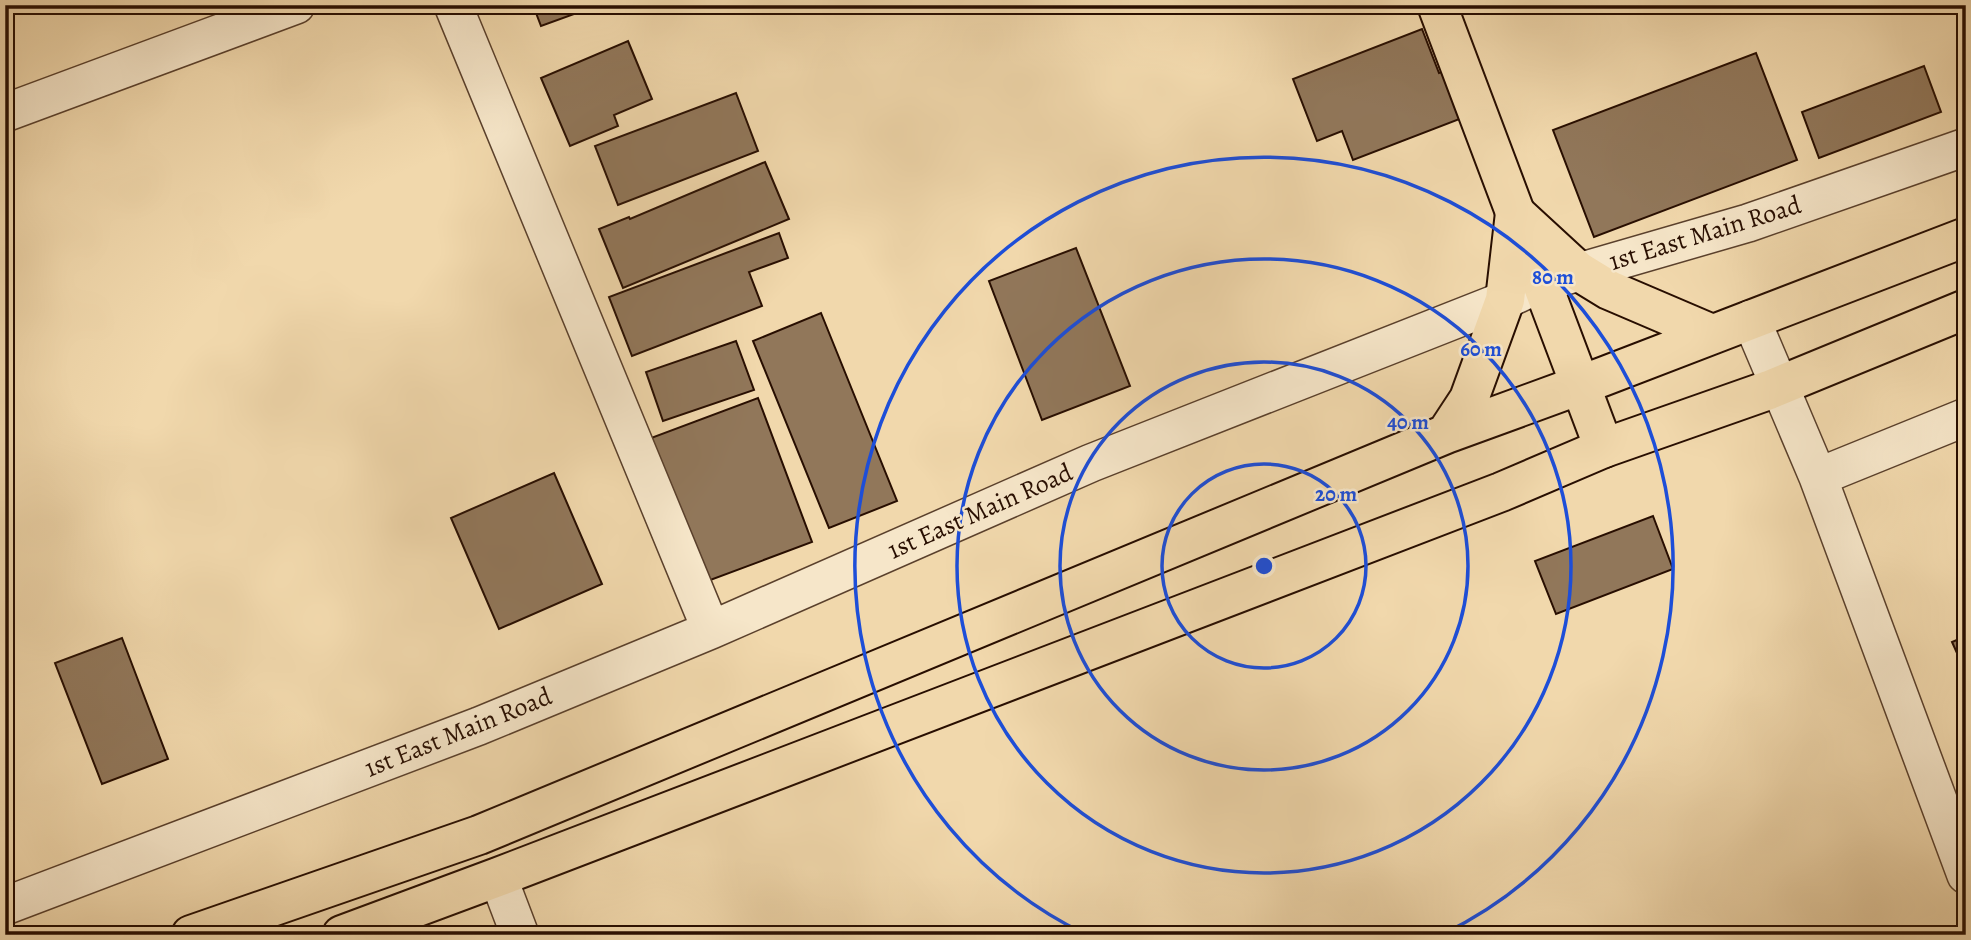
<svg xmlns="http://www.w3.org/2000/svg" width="1971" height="940" font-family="Alegreya,serif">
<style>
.building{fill:#91775a;stroke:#280e01;stroke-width:2}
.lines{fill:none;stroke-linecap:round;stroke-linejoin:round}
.minor-casing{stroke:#5a402c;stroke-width:40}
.major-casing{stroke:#280e01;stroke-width:42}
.highway-casing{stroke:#280e01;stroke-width:42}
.minor{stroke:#f6e6c9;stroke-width:37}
.major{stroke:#f1d8ac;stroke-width:38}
.highway{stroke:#f1d8ac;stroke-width:38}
.ring{fill:none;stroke:#1d4ed8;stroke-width:3.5}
.labels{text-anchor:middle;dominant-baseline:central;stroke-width:5;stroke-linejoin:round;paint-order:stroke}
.street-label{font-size:26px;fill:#280e01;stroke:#f6e6c9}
.centre{fill:#1d4ed8;stroke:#f6e6c9;stroke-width:3.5}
.ring-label{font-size:21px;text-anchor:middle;font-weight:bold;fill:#1d4ed8;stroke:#f6e6c9;stroke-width:5;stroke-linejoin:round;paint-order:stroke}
</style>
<rect width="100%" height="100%" fill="#f1d8ac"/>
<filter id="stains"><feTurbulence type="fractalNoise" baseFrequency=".00286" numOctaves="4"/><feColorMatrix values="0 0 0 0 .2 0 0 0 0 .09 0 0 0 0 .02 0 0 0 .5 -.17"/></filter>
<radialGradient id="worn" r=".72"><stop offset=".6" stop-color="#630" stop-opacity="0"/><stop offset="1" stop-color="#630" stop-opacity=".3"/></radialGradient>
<!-- building -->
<path class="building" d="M533,5H574L577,13L541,26Z
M1422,29L1439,73L1453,68L1470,115L1353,160L1342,131L1317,141L1293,79Z
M628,41L652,99L614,115L618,126L570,146L541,78Z
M1756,53L1797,160L1594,237L1553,130Z
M1924,66L1941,112L1819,158L1802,112Z
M736,93L758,151L618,205L595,146Z
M765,162L789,219L623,288L599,229L629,217L630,219Z
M779,233L788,258L749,272L762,306L632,356L609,297Z
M1076,248L1130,386L1042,420L989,281Z
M821,313L897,501L829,528L753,341Z
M736,341L754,390L663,421L646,372Z
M758,398L812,542L705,582L651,438Z
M554,473L602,584L499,629L451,518Z
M1653,516L1673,569L1556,614L1535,561Z
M1966,636V673L1952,642Z
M122,638L168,759L102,784L55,663Z"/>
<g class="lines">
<!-- minor casing -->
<g class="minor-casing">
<path id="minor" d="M453,5L711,630
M5,113L296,5
M1751,319L1818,477L1966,875
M1818,477L1966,417
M498,877L520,935
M5,906L479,726L711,630L1091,463L1505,300L1541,283L1748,223L1966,147"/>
</g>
<!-- major casing -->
<g class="major-casing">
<path id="major" d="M1437,5L1604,448"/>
</g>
<!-- highway casing -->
<g class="highway-casing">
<path id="highway" d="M1515,213L1578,271L1609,290L1712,334
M1446,434L1469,399L1505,300L1515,213
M191,935L479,835L1446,434L1602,377L1966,237
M342,935L498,877L1501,492L1604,448L1769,390L1966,309"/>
</g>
<!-- minor -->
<use href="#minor" class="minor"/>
<!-- major -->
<use href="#major" class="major"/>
<!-- highway -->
<use href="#highway" class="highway"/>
</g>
<!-- distance rings -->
<g class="ring">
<circle cx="1264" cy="566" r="102"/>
<circle cx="1264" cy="566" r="204"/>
<circle cx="1264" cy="566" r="307"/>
<path d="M1085 934A409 409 0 1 1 1443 934"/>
</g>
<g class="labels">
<!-- street labels -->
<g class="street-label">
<text transform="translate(1705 233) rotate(-17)">1st East Main Road</text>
<text transform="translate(980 511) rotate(-24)">1st East Main Road</text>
<text transform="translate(458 732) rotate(-22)">1st East Main Road</text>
</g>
</g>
<circle cx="1264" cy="566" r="10" class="centre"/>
<g class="ring-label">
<text x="1553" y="284">80 m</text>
<text x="1481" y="356">60 m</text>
<text x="1408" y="429">40 m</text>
<text x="1336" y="501">20 m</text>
</g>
<!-- margin -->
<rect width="1971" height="940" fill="none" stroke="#f1d8ac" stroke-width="28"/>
<rect x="7" y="7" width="1957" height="926" fill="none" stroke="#280e01" stroke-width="3.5"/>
<rect x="14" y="14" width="1943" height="912" fill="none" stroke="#280e01" stroke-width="2"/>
<rect width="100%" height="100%" filter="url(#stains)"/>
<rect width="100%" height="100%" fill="url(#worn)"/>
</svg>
